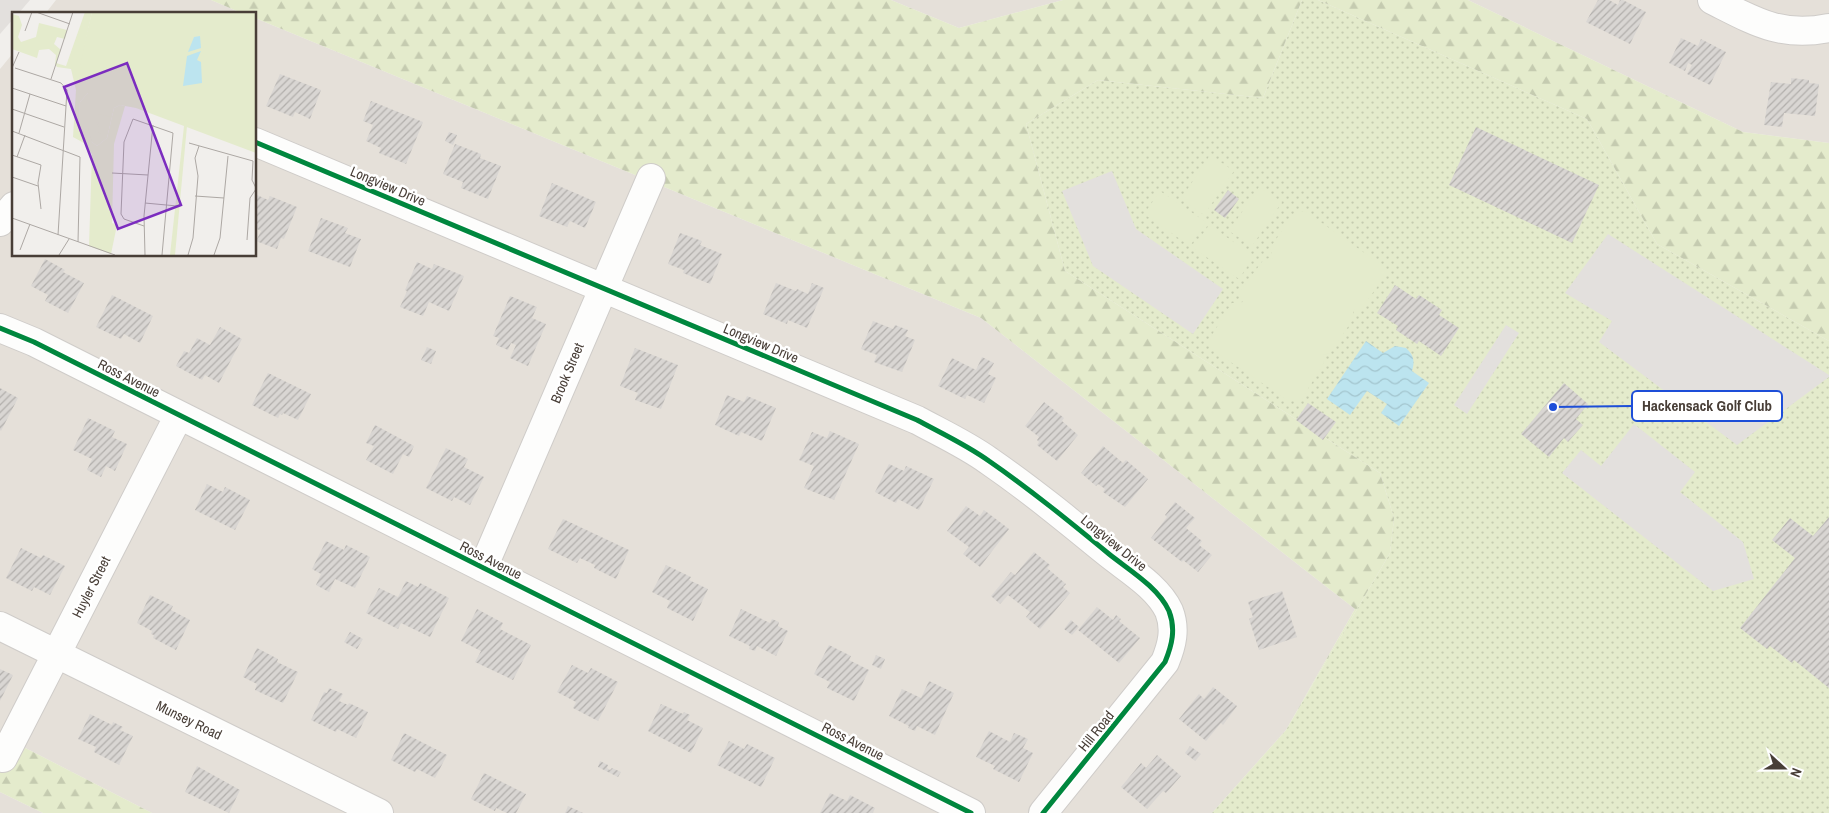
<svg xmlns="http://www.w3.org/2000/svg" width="1829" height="813" font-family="'Archivo Narrow',sans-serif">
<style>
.residential{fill:#e5e0d9}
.grass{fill:url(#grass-dots)}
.forest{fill:url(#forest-firs)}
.green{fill:#e4ebcc}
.parking{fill:#e3e0dd}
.water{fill:url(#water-waves)}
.building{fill:url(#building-hatch)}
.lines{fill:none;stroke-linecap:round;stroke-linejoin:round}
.minor-casing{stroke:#cfccc9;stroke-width:30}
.minor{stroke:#fdfdfc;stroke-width:28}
.cycleway-casing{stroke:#fff;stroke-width:8}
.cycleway{stroke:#00873e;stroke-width:5}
.labels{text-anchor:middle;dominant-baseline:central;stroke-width:5;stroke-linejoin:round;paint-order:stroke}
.street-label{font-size:14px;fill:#483e37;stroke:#fff}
.inset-road{fill:none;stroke:#ada8a4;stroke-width:1}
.view{fill:#7b2cbf;fill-opacity:0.15;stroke:#7b2cbf;stroke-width:2.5}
.inset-edge{fill:none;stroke:#483e37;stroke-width:2.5}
.leader{fill:none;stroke:#1d4ed8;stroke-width:2}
.callout-dot{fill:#1d4ed8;stroke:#fff;stroke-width:2}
.callout{fill:#fff;stroke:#1d4ed8;stroke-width:2}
.callout-label{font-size:15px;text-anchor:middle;font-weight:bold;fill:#483e37}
</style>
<defs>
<pattern id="grass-dots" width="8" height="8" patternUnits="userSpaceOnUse" patternTransform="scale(1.25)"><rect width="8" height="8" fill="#e4ebcc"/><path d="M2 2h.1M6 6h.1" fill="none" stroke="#c5cbb0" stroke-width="1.8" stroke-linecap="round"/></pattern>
<pattern id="forest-firs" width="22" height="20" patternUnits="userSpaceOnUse" patternTransform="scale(1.25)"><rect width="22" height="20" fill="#e4ebcc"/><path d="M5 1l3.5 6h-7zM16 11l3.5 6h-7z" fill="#c5cbb0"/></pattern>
<pattern id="water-waves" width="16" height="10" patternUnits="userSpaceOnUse" patternTransform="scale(1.25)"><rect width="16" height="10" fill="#bce4ef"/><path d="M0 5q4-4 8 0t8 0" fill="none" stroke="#a3c5ce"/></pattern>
<pattern id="building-hatch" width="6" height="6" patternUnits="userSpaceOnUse" patternTransform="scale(1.25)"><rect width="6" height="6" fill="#d9d6d3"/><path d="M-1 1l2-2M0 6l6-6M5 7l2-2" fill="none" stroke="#b2afac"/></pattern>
</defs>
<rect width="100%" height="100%" fill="#f1efec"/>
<!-- residential -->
<path class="residential" d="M56,0H211L244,14H45Z
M891,0H1063L959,28Z
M1468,0H1829V143L1743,132Z
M255,18L981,318L1355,609L1286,730L1212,813H152L0,735V69L14,52V255H255Z
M0,792L43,813H0Z"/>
<!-- grass -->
<path class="grass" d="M1302,0H1318L1587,119L1657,244L1829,341V813H1212L1286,730L1390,553L1394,518L1380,473L1065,271L1026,124L1098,80L1263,98Z"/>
<!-- forest -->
<path class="forest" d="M211,0H891L959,28L1063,0H1302L1263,98L1098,80L1026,124L1065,271L1380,473L1394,518L1390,553L1286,730L1355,609L981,318L255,18V14H244Z
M1318,0H1468L1743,132L1829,143V341L1657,244L1587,119Z
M0,735L152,813H43L0,792Z"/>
<!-- green -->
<path class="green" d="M1210,155L1234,171L1204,215L1181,199Z
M1259,187L1282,202L1252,246L1229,231Z
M1160,191L1206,222L1190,246L1144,214Z
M1305,211L1383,266L1385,276L1361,309L1353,310L1354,318L1330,353L1323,355L1324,363L1301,400L1289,401L1211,349L1210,338L1232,303L1243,302L1239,293L1264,259L1273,258L1270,248L1295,212Z
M1209,225L1254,256L1239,279L1193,248Z"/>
<!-- parking -->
<path class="parking" d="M0,0H30L18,14H14V18L0,34Z
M1112,171L1136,229L1223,289L1193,334L1093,266L1062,191Z
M1608,234L1829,375V377L1737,445L1599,342L1612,321L1565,293Z
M1506,325L1519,333L1467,414L1454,405Z
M1634,424L1695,472L1680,492L1743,542L1754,579L1713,591L1562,473L1581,450L1601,466Z"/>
<!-- water -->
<path class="water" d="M1366,341L1383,353L1395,346L1406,348C1414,355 1415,362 1412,371L1429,383L1399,426L1381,413L1387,404L1367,391L1350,415L1327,399Z"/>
<!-- building -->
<path class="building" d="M1598,0H1609L1618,5L1620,0H1623L1646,12L1630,44L1586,22Z
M1681,38L1698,46L1701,39L1726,52L1710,85L1687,74L1692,65L1688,63L1685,71L1669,63Z
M280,74L321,90L310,119L295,112L293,117L266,106Z
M1791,78L1809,80V83L1819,84L1815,116L1784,113L1782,127L1764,125L1771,82L1791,84Z
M371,101L423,122L406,164L379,153L381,148L366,141L373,125L363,121Z
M1476,127L1599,185L1572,243L1449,185Z
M449,132L457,135L453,145L445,141Z
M455,144L481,154L480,158L501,166L488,199L461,188L463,182L443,174Z
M552,183L596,202L585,228L570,221L567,227L539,216Z
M1228,190L1239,199L1225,218L1214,210Z
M255,194L268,200L270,196L297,207L284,239L281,238L277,249L256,241L261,231L255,228Z
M321,218L348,228L345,233L361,239L350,267L308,251Z
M680,233L702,241L700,245L722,254L710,284L683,273L684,270L668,264Z
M45,259L65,270L63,272L84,283L68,313L45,301L48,295L31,286Z
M417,262L432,269L434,264L464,276L449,311L429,302L423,316L400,307L407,291L405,290Z
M776,283L796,291L797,289L808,294L812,283L824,288L807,328L788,320L787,324L763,314Z
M1395,285L1416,299L1419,295L1442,310L1439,315L1459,328L1441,356L1419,341L1417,344L1396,330L1398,326L1377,313Z
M112,295L153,316L140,343L124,334L121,339L96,327Z
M510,296L537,307L532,318L546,324L528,366L510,358L516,345L511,343L508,350L496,345L499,338L493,336Z
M873,321L893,329L895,325L908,330L905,336L915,340L902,372L874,362L877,355L861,349Z
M220,327L242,339L219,383L205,375L202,380L176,366L184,351L189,353L197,338L210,345Z
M427,347L436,351L431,364L421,360Z
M635,348L678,365L661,409L635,400L638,393L620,386Z
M982,357L994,363L988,374L996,378L984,403L967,395L965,399L938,386L952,358L976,370Z
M268,373L311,394L298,420L283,413L282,415L280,414L278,418L252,405Z
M1564,383L1588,404L1576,419L1583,425L1568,442L1564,438L1549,457L1521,434Z
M0,388L18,398L1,431L0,430Z
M727,395L744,402L747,396L776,408L762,441L741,432L739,436L715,425Z
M1044,402L1064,418L1062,421L1078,435L1057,461L1037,445L1039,442L1037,440L1039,437L1025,426Z
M1308,403L1336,422L1323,440L1296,420Z
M88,418L115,431L112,437L127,444L115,471L106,466L101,477L87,470L92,459L73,450Z
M375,425L414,446L409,457L403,454L393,474L366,460L374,446L366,443Z
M830,431L859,444L834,500L804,488L814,466L799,460L812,432L827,438Z
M1103,446L1123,463L1126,460L1148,479L1125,507L1103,492L1105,489L1098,484L1096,486L1081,473Z
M446,448L468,459L464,467L484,477L470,505L454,497L452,501L426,488Z
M889,464L904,471L906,466L934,479L919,510L898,499L896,503L875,492Z
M207,484L223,492L225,487L250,500L235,530L195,510Z
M1175,502L1195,518L1186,528L1202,541L1199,545L1212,555L1198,572L1183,560L1182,562L1151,538L1167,517L1165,515Z
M966,506L980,516L984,510L1009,529L980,567L963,554L969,547L947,531Z
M1829,517V688L1794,660L1792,663L1770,646L1767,649L1740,628L1795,558L1772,540L1790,518L1813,536Z
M563,519L629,550L616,579L594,568L595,565L580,558L577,563L548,549Z
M326,541L344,550L346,545L370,557L355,588L335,579L329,592L316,585L321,574L312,569Z
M21,548L41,558L43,555L65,566L50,595L34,587L32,591L6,578Z
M1034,552L1050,565L1047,568L1066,584L1063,587L1070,593L1040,629L1026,617L1030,612L1008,595L1000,604L991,596L1011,572L1015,575Z
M666,565L691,577L689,580L708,589L693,621L667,608L670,601L652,592Z
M406,581L418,587L420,583L449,598L430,637L401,623L398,629L366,613L379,588L398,597Z
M1282,591L1297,637L1259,650L1249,619L1253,617L1248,602Z
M150,595L173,606L171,610L190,620L176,650L153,638L154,635L151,634L152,631L137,623Z
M1097,607L1113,620L1116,615L1121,619L1119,621L1140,638L1119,663L1078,630Z
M477,609L503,623L500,629L531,645L513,680L475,662L481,651L461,641Z
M741,609L770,623L772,619L779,622L778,626L788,631L776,656L757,646L755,651L749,649L750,646L729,636Z
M1071,620L1079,627L1072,635L1064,629Z
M350,632L363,639L357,649L344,642Z
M829,645L851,656L849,660L869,670L854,701L827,688L830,682L814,674Z
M257,648L278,659L277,662L298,672L283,703L255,690L257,684L243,677Z
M876,655L885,659L881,669L872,665Z
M572,665L588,673L591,668L618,682L598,721L573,708L576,702L557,692Z
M0,669L13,675L0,701Z
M929,681L954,693L935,735L917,726L915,731L908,728L909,726L889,716L902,689L921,698Z
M1213,687L1237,706L1223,725L1221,723L1206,741L1179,719L1199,694L1204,699Z
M329,688L343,694L339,701L348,705L349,703L368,712L356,738L337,729L336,732L311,720L324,692L327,693Z
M661,704L683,714L684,712L690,715L687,720L703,728L691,753L648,731Z
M90,714L112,725L113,722L123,727L120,730L133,736L119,765L94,752L96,747L78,739Z
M989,731L1010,742L1014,733L1028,739L1023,748L1033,753L1019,782L993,769L995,766L976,757Z
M404,733L447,755L435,778L417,769L415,772L391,760Z
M729,741L744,749L747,744L775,758L761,787L717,765Z
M1190,746L1201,754L1195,761L1185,753Z
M1157,755L1181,776L1166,793L1163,791L1147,809L1121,787L1141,763L1146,768Z
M600,761L608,765L607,768L610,770L612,768L621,772L618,777L598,767Z
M197,766L240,790L229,813L185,792Z
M484,773L526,794L516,813H507L496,808L495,811L471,799Z
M830,793L847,801L850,795L875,808L873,813H820Z
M568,806L583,813H565Z"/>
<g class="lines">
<!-- minor casing -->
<g class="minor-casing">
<path id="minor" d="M1712,0C1754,21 1781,38 1829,28
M255,142L917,420C941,433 967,445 989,461C1031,490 1070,522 1109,554C1129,570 1158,587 1169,611C1176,629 1172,645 1165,662L1043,813
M0,222L14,206
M0,328L34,342L971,813
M483,568L651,178
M0,626L379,813
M3,758L179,415"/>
</g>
<!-- minor -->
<use href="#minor" class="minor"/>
<!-- cycleway casing -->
<g class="cycleway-casing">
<path id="cycleway" d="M255,142L917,420C941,433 967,445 989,461C1031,490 1070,522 1109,554C1129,570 1158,587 1169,611C1176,629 1172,645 1165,662L1043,813
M0,328L34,342L971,813"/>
</g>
<!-- cycleway -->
<use href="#cycleway" class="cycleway"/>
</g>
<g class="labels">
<!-- street labels -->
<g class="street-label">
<text transform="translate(388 186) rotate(23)">Longview Drive</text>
<text transform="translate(761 343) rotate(23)">Longview Drive</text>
<text transform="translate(567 373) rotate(-67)">Brook Street</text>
<text transform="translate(129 378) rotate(27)">Ross Avenue</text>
<text transform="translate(1114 543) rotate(39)">Longview Drive</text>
<text transform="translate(491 560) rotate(27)">Ross Avenue</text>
<text transform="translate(91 587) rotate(-63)">Huyler Street</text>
<text transform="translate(189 720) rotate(26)">Munsey Road</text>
<text transform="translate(1096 731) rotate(-51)">Hill Road</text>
<text transform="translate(853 741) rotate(27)">Ross Avenue</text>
</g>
</g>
<!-- overview -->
<g transform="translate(12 12)">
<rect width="244" height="244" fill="#f1efec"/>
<path d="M80,0H244V141L124,96L108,93L102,96L95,126L85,134L80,130L67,116L68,90L76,81L67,54Z" fill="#e4ebcc"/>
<path d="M73,0H80L68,54L79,61L76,81L68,90L67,116H76L80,130L85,134L95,126L102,96L108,93L124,96L113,94L102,132L100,211L105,213L99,242L77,234L80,142L72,131L61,125L64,78L59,57L45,55L43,52L44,43L37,37L27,38L25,46L0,37V2L7,4L10,13L6,25L9,30L24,25L27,11L55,18L53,27L45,25L42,32L49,38L44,51L54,54ZM172,114H175L163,243H158Z" fill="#e4ebcc"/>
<path d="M86,102L99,105L97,113L91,112L89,122L82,119L88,115L84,112H89L84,110Z" fill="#e4ebcc"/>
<path d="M188,24L189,36L176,40L182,25ZM189,39L185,48L189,50L190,71L171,74L175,44Z" fill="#bce4ef"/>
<path class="inset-road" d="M24,0L58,12M13,19L20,0M0,56L7,40M3,56L49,71L55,78L46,223M39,67L61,0M0,76L54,94M0,97L52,115M0,119L68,145L66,230M7,121L18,82M177,131L241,149L240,168L244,176M0,143L29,153L26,171L29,197M5,145L13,123M100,161L136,163M0,165L26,174M183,184L212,186M133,191L165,194M0,206L103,243M132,214L112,207L109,202L112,130L121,107L161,121L150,243M235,228L238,186L244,177M8,238L18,212M47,243L57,227M133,243L132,204L141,113M176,243L181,226L186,164L183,146L187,134M202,243L208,226L216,144"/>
<path class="view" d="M115,51L169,193L106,217L52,75Z"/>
<rect width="244" height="244" class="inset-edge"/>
</g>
<!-- callouts -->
<path class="leader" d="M1553 407L1632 406"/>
<circle class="callout-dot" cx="1553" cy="407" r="5"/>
<rect class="callout" x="1632" y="391" width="150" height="30" rx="5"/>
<g class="callout-label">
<text x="1707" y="411">Hackensack Golf Club</text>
</g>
<!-- north arrow -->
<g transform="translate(1784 768) rotate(111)" stroke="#ffffff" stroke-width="4" paint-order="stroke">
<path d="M0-4L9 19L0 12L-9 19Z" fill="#483e37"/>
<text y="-8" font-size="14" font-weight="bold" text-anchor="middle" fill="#483e37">N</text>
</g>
</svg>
